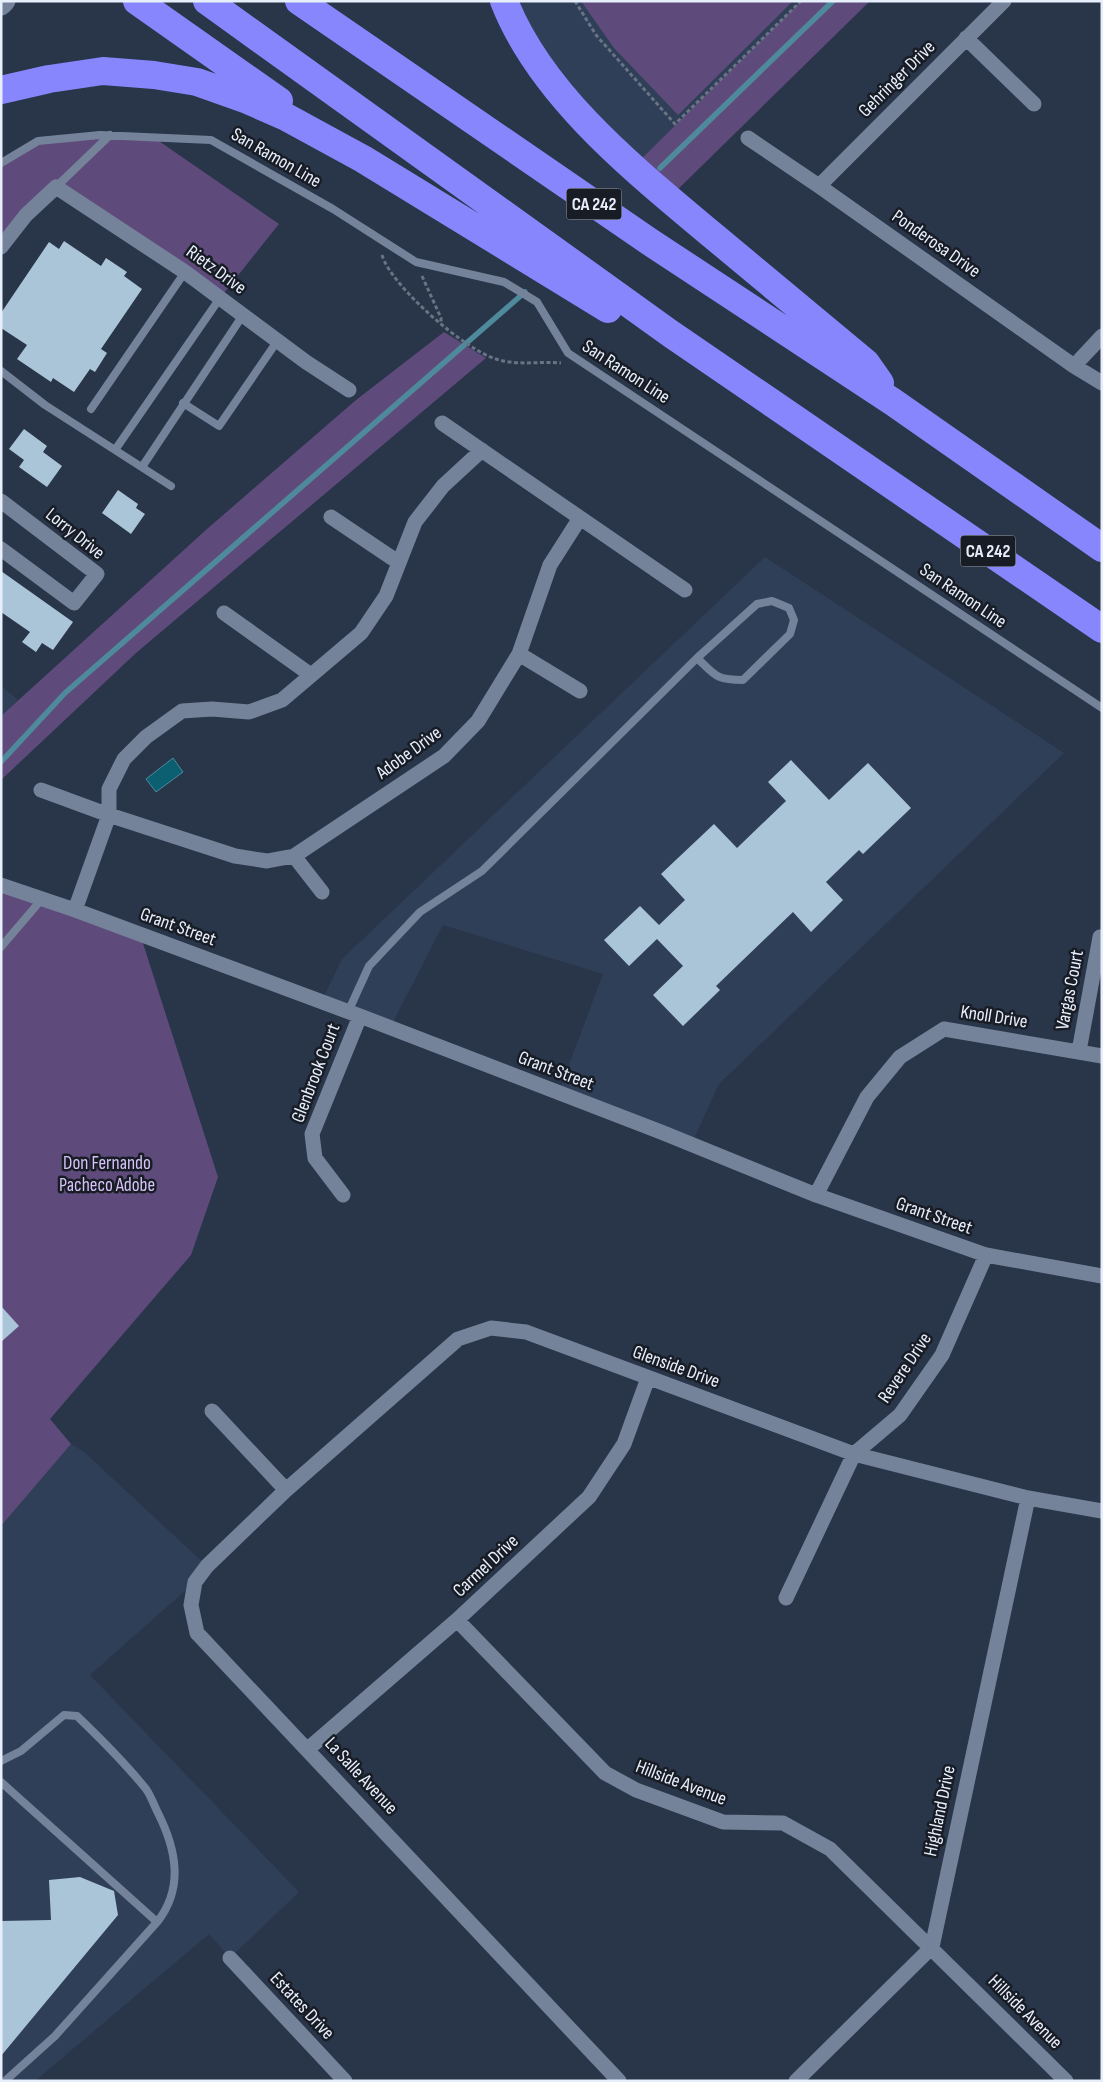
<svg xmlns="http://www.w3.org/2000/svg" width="1103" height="2082" font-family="'Sofia Sans Condensed',sans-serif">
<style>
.built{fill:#303f58}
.green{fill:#5f4b7b}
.water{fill:#0c5e71;stroke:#4e8a9b}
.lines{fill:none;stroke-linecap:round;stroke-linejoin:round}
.stream{stroke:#4e8a9b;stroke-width:5.5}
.building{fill:#abc5d8}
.path{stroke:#687384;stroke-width:3;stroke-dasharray:4 2.5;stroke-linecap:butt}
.lane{stroke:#75839a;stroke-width:8}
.street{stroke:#75839a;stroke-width:15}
.secondary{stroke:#75839a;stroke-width:21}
.highway{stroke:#8886fd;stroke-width:28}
.labels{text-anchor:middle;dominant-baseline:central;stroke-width:5;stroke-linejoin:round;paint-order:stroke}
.shield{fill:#171c25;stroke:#a9b0bc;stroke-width:1}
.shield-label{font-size:18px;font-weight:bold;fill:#e8effc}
.street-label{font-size:19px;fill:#e8effc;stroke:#171c25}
.park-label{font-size:19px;fill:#d8c3f8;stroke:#171c25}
</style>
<rect width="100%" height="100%" fill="#293549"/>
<!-- built -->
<path class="built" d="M504,1H801L632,168Z
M765,557L1064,753L719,1084L691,1145L558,1094L603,974L443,925L390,1028L321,1002L342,959Z
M1,686L18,700L1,716Z
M71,1444L83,1451L207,1566L195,1582L90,1675L299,1892L230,1958L209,1934L35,2081H1V1526Z"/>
<!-- green -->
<path class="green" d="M581,1H793L678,115L614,48Z
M801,1H870L669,198L632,168Z
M110,135L153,137L279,224L220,298L56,187L1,247V163L38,141Z
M444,332L486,358L136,653L1,780V716L207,529L356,400Z
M1,885L140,934L218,1177L191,1255L50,1419L71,1444L1,1526Z"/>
<!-- water -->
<path class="water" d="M173,758L183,772L156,792L146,779Z"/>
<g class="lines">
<!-- stream -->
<path class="stream" d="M660,168L833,1
M1,762L65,693L525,292"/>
</g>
<!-- building -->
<path class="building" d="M64,241L101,266L106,258L127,272L124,276L142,289L101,349L107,353L95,372L90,369L74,392L53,378L51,382L17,359L27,345L1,328V313L49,242L59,249Z
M24,429L47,446L43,452L62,466L47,487L19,467L24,460L9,449Z
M118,490L138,504L136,508L145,514L131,534L102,513Z
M1,571L73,622L53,650L42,643L36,652L22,642L30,632L1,612Z
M791,760L829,800L868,763L911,808L863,854L859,850L826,882L843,900L811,932L793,912L716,986L720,990L683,1026L653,995L683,966L657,939L629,966L604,940L640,906L659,925L685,900L661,874L714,824L737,848L786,801L768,782Z
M1,1306L19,1326L1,1342Z
M80,1877L114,1891L118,1915L1,2056V1921L51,1920L49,1880Z"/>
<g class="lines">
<!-- path -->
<path class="path" d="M575,1L596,35L675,124L801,1
M382,255C391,286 465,350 496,359C518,366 540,361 561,363
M422,276L441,318V323"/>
<!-- lane -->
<path class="lane" d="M1,163L38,141L100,135L211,140L333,209L416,262L504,282L537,302L568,353L1102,708
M56,187L110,135
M1,371L45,405L171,486
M183,403L219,426L278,340
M91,409L185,272
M115,450L220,298
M142,467L243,315
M1,947L42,899
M348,1012L369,966L420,912L482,871L697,658L757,604L772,601L789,608L794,620L790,634L743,680C716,680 716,676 697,658
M1,1761L21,1751L64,1715L77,1716C101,1739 125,1763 146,1789C151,1796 154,1805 158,1813C176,1849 184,1887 158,1921L55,2036L5,2081
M1,1782L157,1922"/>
<!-- street -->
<path class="street" d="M966,38L1034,104
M748,138L819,186L1074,366L1102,383
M819,186L1004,1
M1,247L26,215L56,187L185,272L306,362L349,390
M1074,366L1102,336
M442,423L685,590
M1,501L97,574L74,603L1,549
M331,517L398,562
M224,613L311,675
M519,654L580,691
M41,790L109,815L235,856L267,861L294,856L444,756L478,721L519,654L550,565L580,518
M294,856L322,892
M1,885L75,910L360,1016L661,1132L816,1195L986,1255L1102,1276
M75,910L109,815V789L124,759L146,737L182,711L212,709L249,712L282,700L361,633L386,596L415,522L443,486L482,450
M1079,1051L1100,937
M343,1195L315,1158L312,1134L360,1016
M816,1195L867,1097L900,1057L944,1029L1102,1056
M212,1411L286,1490
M786,1598L854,1454L900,1415L942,1355L986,1255
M457,1620L605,1773L636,1790L723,1822L783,1823L830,1849L1066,2081
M308,1749L457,1620L589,1497L624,1444L648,1378
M230,1958L345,2081
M619,2081L197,1633L191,1605L195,1582L207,1566L286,1490L458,1339L491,1328L526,1332L854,1454L1028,1498L1102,1511
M796,2081L932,1947L1028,1498"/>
<!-- secondary -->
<path class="secondary" d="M1,5L5,1"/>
<!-- highway -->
<path class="highway" d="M137,1L279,101
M207,1L671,334L1102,629
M299,1L650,242L893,402L1102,548
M504,1C541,96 636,171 711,234C763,277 814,320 866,363L880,383
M1,90L49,79L103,71L154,75L197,82L245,99L286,117L363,159L608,309"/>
</g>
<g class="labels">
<!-- shield labels -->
<g class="shield">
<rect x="566.5" y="188.5" width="55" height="31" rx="4"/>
<rect x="960.5" y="535.5" width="55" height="31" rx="4"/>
</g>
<g class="shield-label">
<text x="594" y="204">CA 242</text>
<text x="988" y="551">CA 242</text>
</g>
<!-- street labels -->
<g class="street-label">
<text transform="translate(897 79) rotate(-45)">Gehringer Drive</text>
<text transform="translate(276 158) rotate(30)">San Ramon Line</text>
<text transform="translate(936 244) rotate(35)">Ponderosa Drive</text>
<text transform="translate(216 270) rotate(36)">Rietz Drive</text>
<text transform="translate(626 372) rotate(33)">San Ramon Line</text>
<text transform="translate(75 534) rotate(39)">Lorry Drive</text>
<text transform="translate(963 596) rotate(34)">San Ramon Line</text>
<text transform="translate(409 753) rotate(-36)">Adobe Drive</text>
<text transform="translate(178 927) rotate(20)">Grant Street</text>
<text transform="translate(1070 990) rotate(-79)">Vargas Court</text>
<text transform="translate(994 1017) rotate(9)">Knoll Drive</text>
<text transform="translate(556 1071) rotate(21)">Grant Street</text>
<text transform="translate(316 1073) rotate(-69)">Glenbrook Court</text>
<text transform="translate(934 1216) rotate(19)">Grant Street</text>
<text transform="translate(676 1367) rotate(20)">Glenside Drive</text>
<text transform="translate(905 1368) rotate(-56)">Revere Drive</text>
<text transform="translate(486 1566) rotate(-43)">Carmel Drive</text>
<text transform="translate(361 1776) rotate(47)">La Salle Avenue</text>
<text transform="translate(681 1783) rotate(21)">Hillside Avenue</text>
<text transform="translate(940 1811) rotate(-78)">Highland Drive</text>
<text transform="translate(302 2006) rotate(47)">Estates Drive</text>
<text transform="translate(1025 2012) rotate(45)">Hillside Avenue</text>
</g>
<!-- park labels -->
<g class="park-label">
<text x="107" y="1163">Don Fernando<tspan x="107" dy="22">Pacheco Adobe</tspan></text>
</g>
</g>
<!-- border -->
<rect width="1103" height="2082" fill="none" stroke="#e8effc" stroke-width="5"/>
</svg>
